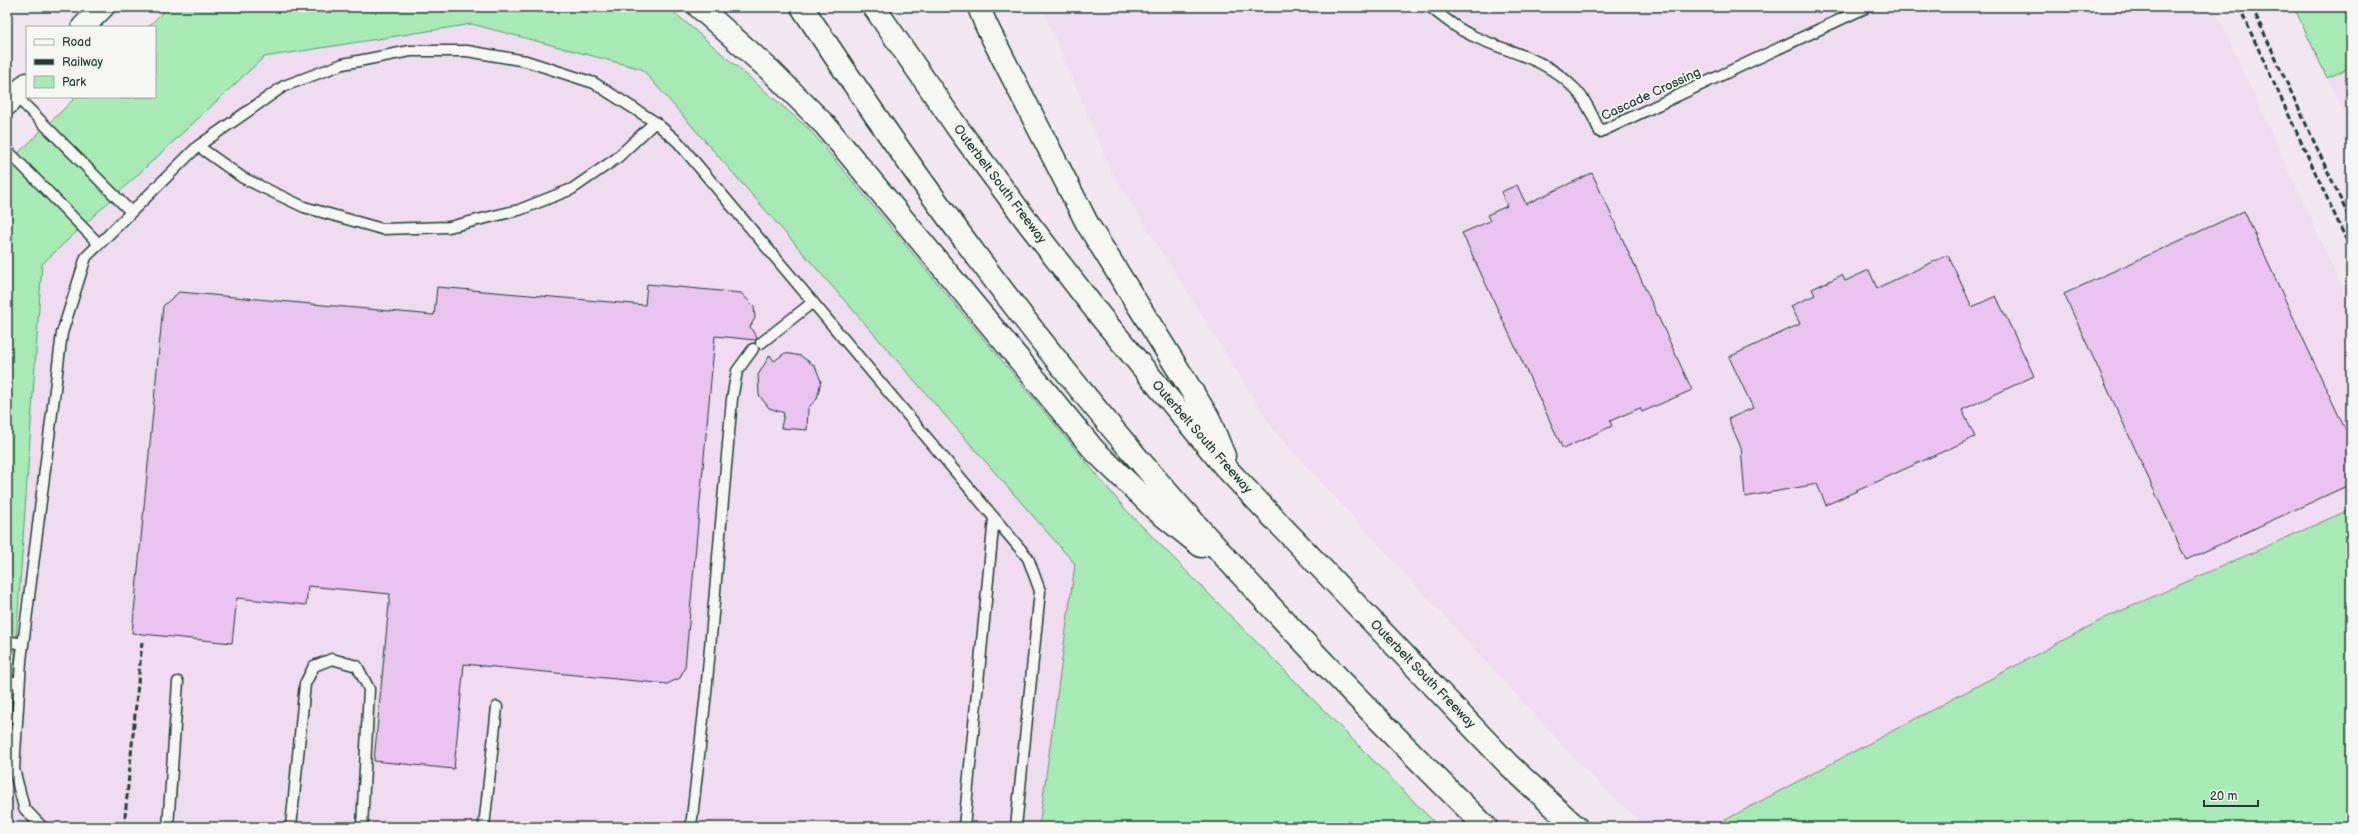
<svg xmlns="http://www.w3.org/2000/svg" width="2358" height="834" font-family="'Balsamiq Sans',sans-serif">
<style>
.built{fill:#efdcf0}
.green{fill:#a8ebb6;stroke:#649475}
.building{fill:#e8c4ef;stroke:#1f3d34}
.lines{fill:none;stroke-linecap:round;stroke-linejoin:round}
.lane-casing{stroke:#1f3d34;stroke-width:13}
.secondary-casing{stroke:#1f3d34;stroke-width:25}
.highway-casing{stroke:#1f3d34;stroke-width:25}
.lane{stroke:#f6f6f2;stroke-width:10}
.secondary{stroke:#f6f6f2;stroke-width:22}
.highway{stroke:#f6f6f2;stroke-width:22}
.rail{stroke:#1f3d34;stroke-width:3;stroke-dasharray:6 3;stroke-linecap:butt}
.labels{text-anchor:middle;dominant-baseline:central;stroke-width:3.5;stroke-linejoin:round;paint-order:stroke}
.street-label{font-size:13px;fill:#1f3d34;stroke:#f6f6f2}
</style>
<rect width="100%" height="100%" fill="#f2e7f1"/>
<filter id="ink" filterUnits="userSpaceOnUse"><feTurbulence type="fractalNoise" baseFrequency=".025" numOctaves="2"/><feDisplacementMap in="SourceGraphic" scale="8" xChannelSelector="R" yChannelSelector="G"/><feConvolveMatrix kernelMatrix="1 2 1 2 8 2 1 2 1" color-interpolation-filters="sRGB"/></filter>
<g filter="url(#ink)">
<!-- built -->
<path class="built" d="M1042,7H2214L2351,307V509L2105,618L1972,827H1646L1586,771L1274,431L1110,169Z
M472,24L642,69L1075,564L1039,827H7V771L42,264L264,57Z
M2351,67V129L2327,78Z"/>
<!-- green -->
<path class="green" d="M168,7H668L809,129L1126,510L1439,827H1039L1075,564L642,69L472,24L264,57L42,264L7,771V164L76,97H155V27H148Z
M2294,7H2351V67L2327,78Z
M2351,509V827H1712L2105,618Z"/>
<!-- building -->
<path class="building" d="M1592,173L1692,390L1642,412L1640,408L1610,421L1612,426L1563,449L1462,233L1490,221L1487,215L1507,206L1501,192L1517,185L1526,204Z
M2244,211L2351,442V484L2186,560L2064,294Z
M1948,255L1972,307L1996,296L2034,376L1962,410L1975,437L1826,505L1817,484L1745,497L1741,447L1728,419L1753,408L1729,357L1800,324L1791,306L1815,295L1812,289L1842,275L1845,281L1869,270L1877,288Z
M647,284L741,293L754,306L755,318L750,327L757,338L756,340L715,336L685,667L680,678L667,684L464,664L454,769L374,761L390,594L308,586L306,605L237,598L232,643L132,633L163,306L179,292L434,315L437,287L645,305Z
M785,353L801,356L815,366L821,381L817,399L808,408L807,430L781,428L784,413L769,408L759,395L758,375L770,355L774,361Z"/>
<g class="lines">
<!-- lane casing -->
<g class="lane-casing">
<path id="lane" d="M1430,7C1444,18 1457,29 1473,36C1511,54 1542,56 1573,87C1586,99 1593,117 1600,132L1867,7
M16,96L131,212
M198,146L243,178L304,207L382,229L449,227L519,210L572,189L617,158L655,122
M7,150L99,244
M761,343L813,302
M7,641L23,644
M7,681L19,683
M42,827L24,808L14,769L21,661L62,333L86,257L198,146L284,86L343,64L410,51H467L526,61L594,83L655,122L678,142L1028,558L1040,591L1016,827
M168,827L178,682
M291,827L305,684L314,666L332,659L357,666L369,689L362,827
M484,827L497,707
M691,827L706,693L732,399L737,371L753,349
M964,827L994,518"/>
</g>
<!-- secondary casing -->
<g class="secondary-casing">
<path id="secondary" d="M83,27L103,7
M7,104L27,84"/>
</g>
<!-- highway casing -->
<g class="highway-casing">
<path id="highway" d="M699,7L772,72L825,125L1094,450L1155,509L1201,546
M802,7C910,170 1025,329 1153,476C1259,598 1371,714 1486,827
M874,7L959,130L1029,224L1101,317L1225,467L1509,765L1576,827
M979,7L986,25L1088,225L1208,417L1224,456"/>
</g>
<!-- lane -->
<use href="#lane" class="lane"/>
<!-- secondary -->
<use href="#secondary" class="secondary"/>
<!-- highway -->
<use href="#highway" class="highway"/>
<!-- rail -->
<path class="rail" d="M2239,7L2351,250
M2252,7L2351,222
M124,827L142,642"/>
</g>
</g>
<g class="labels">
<!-- street labels -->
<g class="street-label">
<text transform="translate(1651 94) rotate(-25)">Cascade Crossing</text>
<text transform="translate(1000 184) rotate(53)">Outerbelt South Freeway</text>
<text transform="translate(1202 437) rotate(49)">Outerbelt South Freeway</text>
<text transform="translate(1423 674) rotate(46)">Outerbelt South Freeway</text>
</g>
</g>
<!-- margin -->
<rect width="2358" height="834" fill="none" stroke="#f6f6f2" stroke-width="24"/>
<rect x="12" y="12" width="2334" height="810" fill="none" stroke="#1f3d34" stroke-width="1.5" filter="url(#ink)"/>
<!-- legend -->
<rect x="26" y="26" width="130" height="72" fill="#f6f6f2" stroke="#a0aca6"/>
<rect x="34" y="39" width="20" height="6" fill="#f6f6f2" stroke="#a0aca6"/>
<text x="62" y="46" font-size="12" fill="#1f3d34">Road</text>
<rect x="34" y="59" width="20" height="6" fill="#1f3d34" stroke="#a0aca6"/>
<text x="62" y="66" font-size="12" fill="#1f3d34">Railway</text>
<rect x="34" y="76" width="20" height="12" fill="#a8ebb6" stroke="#a0aca6"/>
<text x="62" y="86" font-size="12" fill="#1f3d34">Park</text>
<!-- scale -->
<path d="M2204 800v6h54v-6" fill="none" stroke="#1f3d34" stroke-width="2"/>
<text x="2210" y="800" font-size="12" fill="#1f3d34" stroke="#f6f6f2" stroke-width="3" paint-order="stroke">20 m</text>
</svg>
